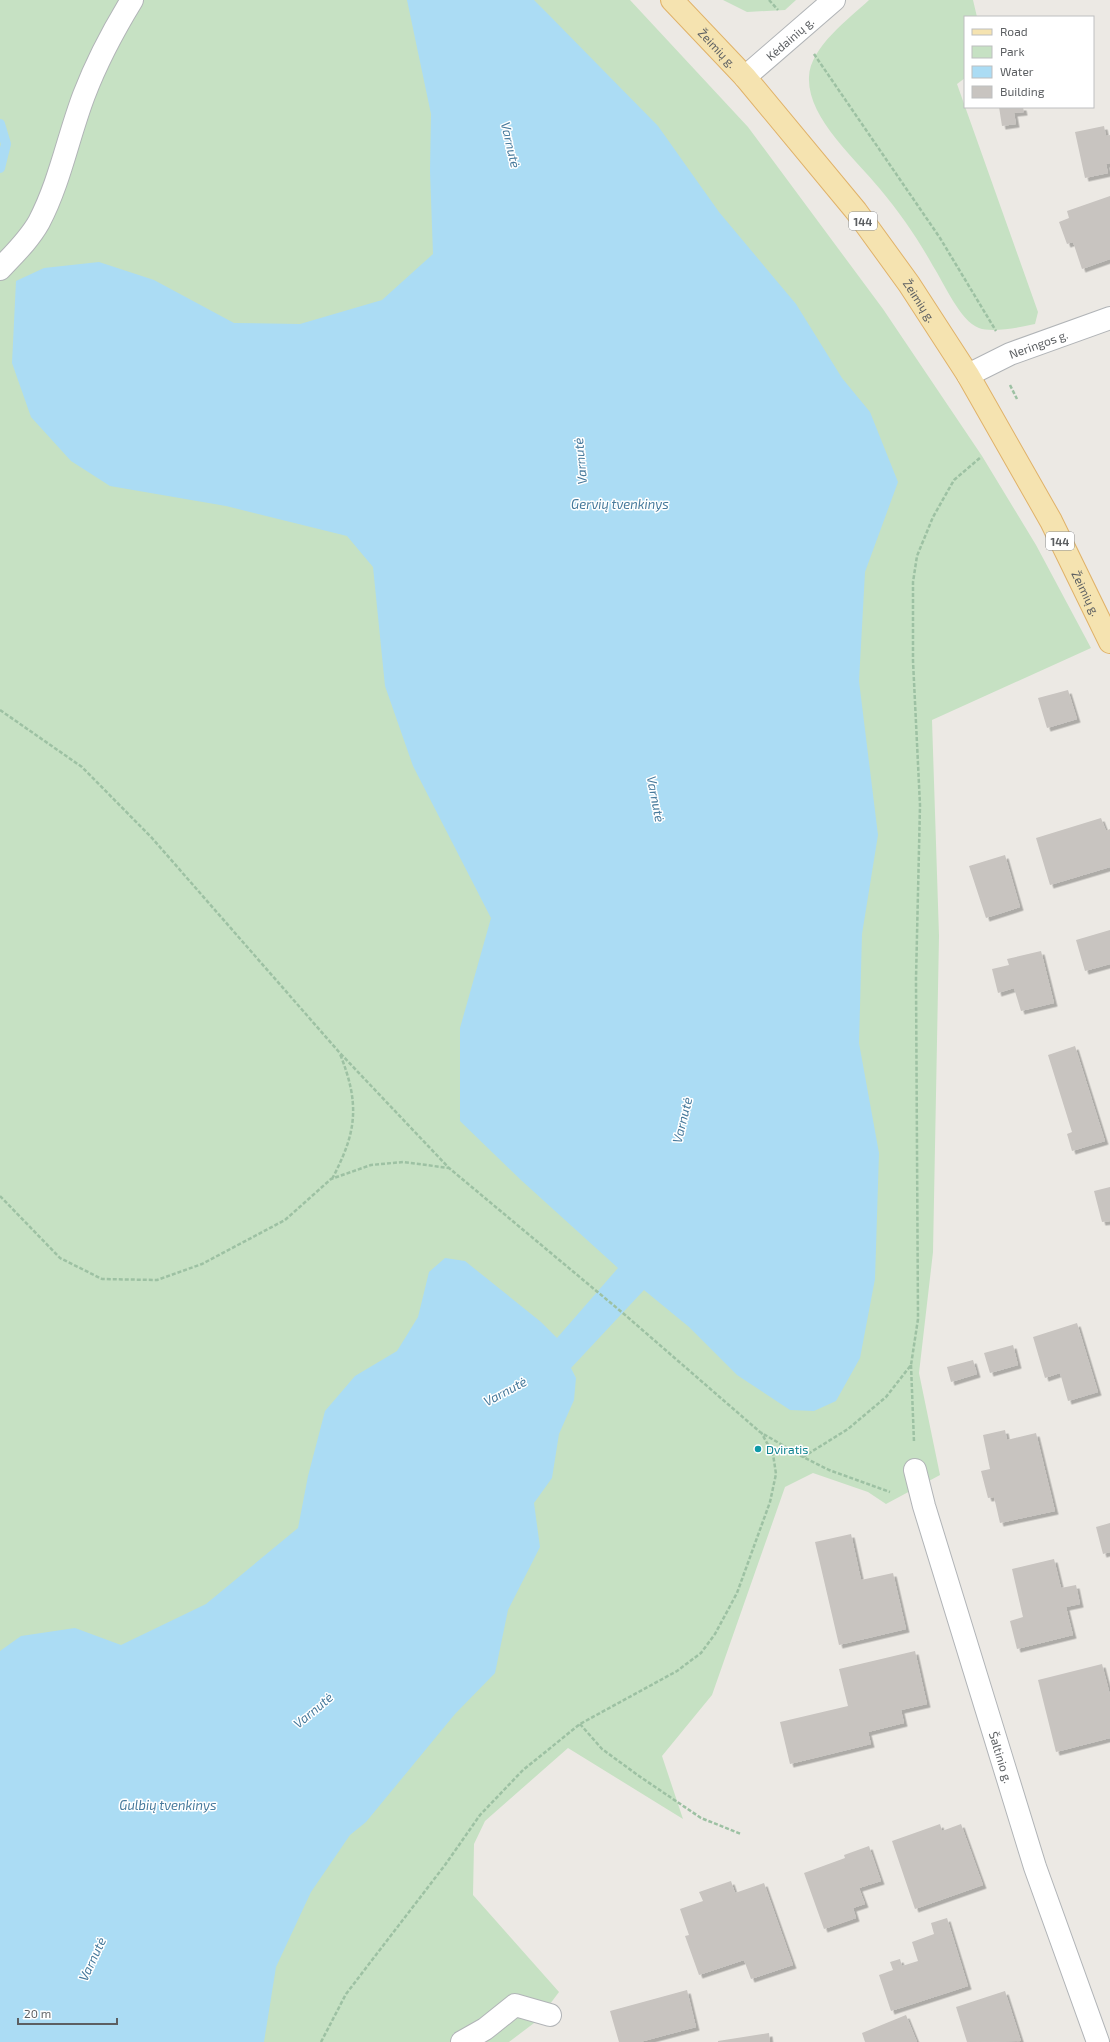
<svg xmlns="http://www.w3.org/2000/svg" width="1110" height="2042" font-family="'Exo 2',sans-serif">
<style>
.green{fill:#c6e1c3}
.water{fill:#abdcf4}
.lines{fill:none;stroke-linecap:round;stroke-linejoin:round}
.stream{stroke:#abdcf4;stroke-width:10}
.building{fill:#c8c4c0;filter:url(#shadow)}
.street-casing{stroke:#b1b4b7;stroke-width:24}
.primary-casing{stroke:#e0b269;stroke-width:24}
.path{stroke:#9dc1a3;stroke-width:2.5;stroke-dasharray:4 2;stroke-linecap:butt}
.street{stroke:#fff;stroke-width:22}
.primary{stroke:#f5e3b0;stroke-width:22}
.culture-dot{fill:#0f9aa8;stroke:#fff;stroke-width:1.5}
.labels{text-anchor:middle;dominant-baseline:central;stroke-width:3;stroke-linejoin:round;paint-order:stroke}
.shield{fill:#fff;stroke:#8d8f91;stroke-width:1}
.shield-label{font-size:11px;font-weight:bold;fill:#5c5f62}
.street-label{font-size:12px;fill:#5c5f62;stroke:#fff}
.culture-label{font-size:12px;fill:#0d838f;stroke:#fff;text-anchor:start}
.water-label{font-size:13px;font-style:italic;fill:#477a9c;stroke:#fff}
</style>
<defs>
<filter id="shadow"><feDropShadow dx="3.5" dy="3.5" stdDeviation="0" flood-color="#0004"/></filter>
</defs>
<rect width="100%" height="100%" fill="#ece9e4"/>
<!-- green -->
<path class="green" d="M0,0H630L748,127L883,309L982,456L1036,545L1091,648L932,720L939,936L933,1252L919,1373L940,1475L886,1504L868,1492L813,1473L785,1487L712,1695L662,1756L683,1819L568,1748L485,1821L474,1844L473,1895L559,1992L538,2020L509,2042H0Z
M723,0H796L785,10L747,12Z
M869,0H973L977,17H965V78L957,84L1038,312L1035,324C1022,327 992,333 979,328C960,321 944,283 933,266C918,239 900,213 880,189C856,159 807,118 809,77C810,47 849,19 869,0Z"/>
<!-- water -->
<path class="water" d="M407,0H534L546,12L658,126L719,212L796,304L842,378L870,412L898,482L865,572L859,681L878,835L862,934L859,1043L879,1153L875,1279L860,1358L836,1401L814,1411L790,1410L737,1375L689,1327L644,1290L571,1368L576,1378L574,1400L559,1434L552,1478L534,1503L540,1547L508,1610L495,1673L455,1714L366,1822L350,1835L311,1892L276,1967L264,2042H0V1651L21,1636L75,1628L121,1645L206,1604L298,1528L308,1476L325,1411L355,1376L397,1351L418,1317L429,1272L445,1258L465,1261L541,1322L557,1338L618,1268L522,1181L460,1121V1028L491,918L413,766L385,686L373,567L347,536L226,506L110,486L71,461L31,417L12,363L16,281L44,268L99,262L154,280L234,323L300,324L382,300L433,254L430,171L431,114Z"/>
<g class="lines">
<!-- stream -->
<path class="stream" d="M0,124L6,144L0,168"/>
</g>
<!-- building -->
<path class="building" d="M999,107H1023L1024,112L1014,113L1016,124L1002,126Z
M1104,126L1106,136L1110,135V163L1106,164L1108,173L1085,178L1075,132Z
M1110,196V259L1082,269L1073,242L1067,244L1059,222L1069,218L1067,211Z
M1068,690L1077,719L1047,728L1038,698Z
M1101,818L1106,831L1110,829V867L1050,885L1036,838Z
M1005,855L1020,907L986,918L969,866Z
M1110,930V964L1085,971L1076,940Z
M1041,951L1054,1003L1021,1011L1014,988L998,993L992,969L1009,965L1007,959Z
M1075,1046L1105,1141L1072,1151L1067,1134L1072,1132L1048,1055Z
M1110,1187V1221L1102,1222L1094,1191Z
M1077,1323L1098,1392L1068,1401L1060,1373L1045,1378L1033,1337Z
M1013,1345L1018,1365L990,1373L984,1353Z
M973,1360L977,1374L951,1382L947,1367Z
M1005,1430L1007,1440L1036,1433L1055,1511L1000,1523L994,1497L988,1498L981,1471L990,1469L983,1435Z
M1110,1523V1552L1103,1554L1096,1527Z
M851,1534L861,1580L893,1573L906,1629L839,1645L815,1542Z
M1054,1559L1061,1588L1076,1585L1080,1604L1066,1607L1073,1635L1017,1649L1010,1621L1023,1617L1012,1569Z
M915,1651L927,1704L901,1710L904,1723L868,1732L871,1744L790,1764L780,1722L848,1706L839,1669Z
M1102,1664L1110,1695V1738L1056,1752L1038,1680Z
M940,1824L942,1831L961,1824L983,1885L915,1909L892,1841Z
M869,1846L881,1881L859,1888L865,1904L853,1908L856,1918L824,1929L804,1873L845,1858L844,1855Z
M731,1881L735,1893L764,1883L793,1965L751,1979L744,1960L699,1975L685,1936L689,1935L680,1909L703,1901L699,1892Z
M947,1918L968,1986L891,2011L879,1975L893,1970L890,1962L900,1959L902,1966L918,1961L912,1942L934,1934L931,1923Z
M687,1990L696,2027L640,2042H619L610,2011Z
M1005,1991L1021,2041L967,2042L956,2007Z
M906,2015L917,2042H865L862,2033Z
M769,2033L770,2042H718V2041Z"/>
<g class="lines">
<!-- street casing -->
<g class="street-casing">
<g id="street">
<path id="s1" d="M745,77L834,0"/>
<path d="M0,269C14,254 29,240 39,222C60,182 68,137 84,95C97,61 113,31 132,0"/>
<path id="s2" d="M968,375L1010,354L1110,318"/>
<path id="s3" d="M915,1470L924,1506L1035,1867L1098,2042"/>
<path d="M462,2042L485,2029L515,2005L550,2015"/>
</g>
</g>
<!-- primary casing -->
<g class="primary-casing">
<g id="primary">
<path id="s4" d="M672,0L745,77L856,211L909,284L968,375L1051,521L1110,642"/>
</g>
</g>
<!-- path -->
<path class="path" d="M769,0L778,10
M814,54L940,238L996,331
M1010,385L1017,399
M0,710L82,767L152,838L339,1052L449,1168L624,1314L760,1432L803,1457L829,1470L890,1492
M332,1179C357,1132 360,1104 340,1054
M0,1196L60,1258L102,1279L157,1280L202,1264L285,1220L331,1179L371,1165L403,1162L449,1168
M911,1365L914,1442
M803,1457L848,1429L886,1397L911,1365L918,1319L916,979L920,805L913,661V582L917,556L933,517L954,480L981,457
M580,1724L602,1749L639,1776L701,1818L741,1834
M321,2042L346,1994L445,1865L480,1815L523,1770L580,1724L677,1671L701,1653L715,1634L737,1593L770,1502L776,1474L773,1454L761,1432"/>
<!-- street -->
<use href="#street" class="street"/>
<!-- primary -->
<use href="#primary" class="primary"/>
</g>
<!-- markers -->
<circle class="culture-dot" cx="758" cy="1449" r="4"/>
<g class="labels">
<!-- shield labels -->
<g class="shield">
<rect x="849" y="212" width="28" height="18" rx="3"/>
<rect x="1046" y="532" width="28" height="18" rx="3"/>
</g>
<g class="shield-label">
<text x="863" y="221">144</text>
<text x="1060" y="541">144</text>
</g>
<!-- street labels -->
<g class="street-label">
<text stroke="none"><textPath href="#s1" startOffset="59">Kėdainių g.</textPath></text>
<text stroke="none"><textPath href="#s4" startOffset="66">Žeimių g.</textPath></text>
<text stroke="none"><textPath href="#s4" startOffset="390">Žeimių g.</textPath></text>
<text stroke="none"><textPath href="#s2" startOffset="77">Neringos g.</textPath></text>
<text stroke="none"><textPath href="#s4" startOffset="727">Žeimių g.</textPath></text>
<text stroke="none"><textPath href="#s3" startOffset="300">Šaltinio g.</textPath></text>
</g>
<!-- culture labels -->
<g class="culture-label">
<text x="766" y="1449">Dviratis</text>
</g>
<!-- water labels -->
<g class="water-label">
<text transform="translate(511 145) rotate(77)">Varnutė</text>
<text transform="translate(580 461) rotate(-95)">Varnutė</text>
<text x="620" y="504">Gervių tvenkinys</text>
<text transform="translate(656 799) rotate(79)">Varnutė</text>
<text transform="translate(682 1120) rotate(-76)">Varnutė</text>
<text transform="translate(505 1391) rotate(-28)">Varnutė</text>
<text transform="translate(313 1710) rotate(-40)">Varnutė</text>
<text x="168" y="1805">Gulbių tvenkinys</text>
<text transform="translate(92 1959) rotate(-65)">Varnutė</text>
</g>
</g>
<!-- legend -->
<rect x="964" y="16" width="130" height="92" fill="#ffffff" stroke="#bebfc0"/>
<rect x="972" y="29" width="20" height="6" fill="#f5e3b0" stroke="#bebfc0"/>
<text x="1000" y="36" font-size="12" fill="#5c5f62">Road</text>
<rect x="972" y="46" width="20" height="12" fill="#c6e1c3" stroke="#bebfc0"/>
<text x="1000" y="56" font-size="12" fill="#5c5f62">Park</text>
<rect x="972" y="66" width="20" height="12" fill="#abdcf4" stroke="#bebfc0"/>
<text x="1000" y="76" font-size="12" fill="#5c5f62">Water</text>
<rect x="972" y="86" width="20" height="12" fill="#c8c4c0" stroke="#bebfc0"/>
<text x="1000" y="96" font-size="12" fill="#5c5f62">Building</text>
<!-- scale -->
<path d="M18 2018v6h99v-6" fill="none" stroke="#5c5f62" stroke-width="2"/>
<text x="24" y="2018" font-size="12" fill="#5c5f62" stroke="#ffffff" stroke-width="3" paint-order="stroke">20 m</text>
</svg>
